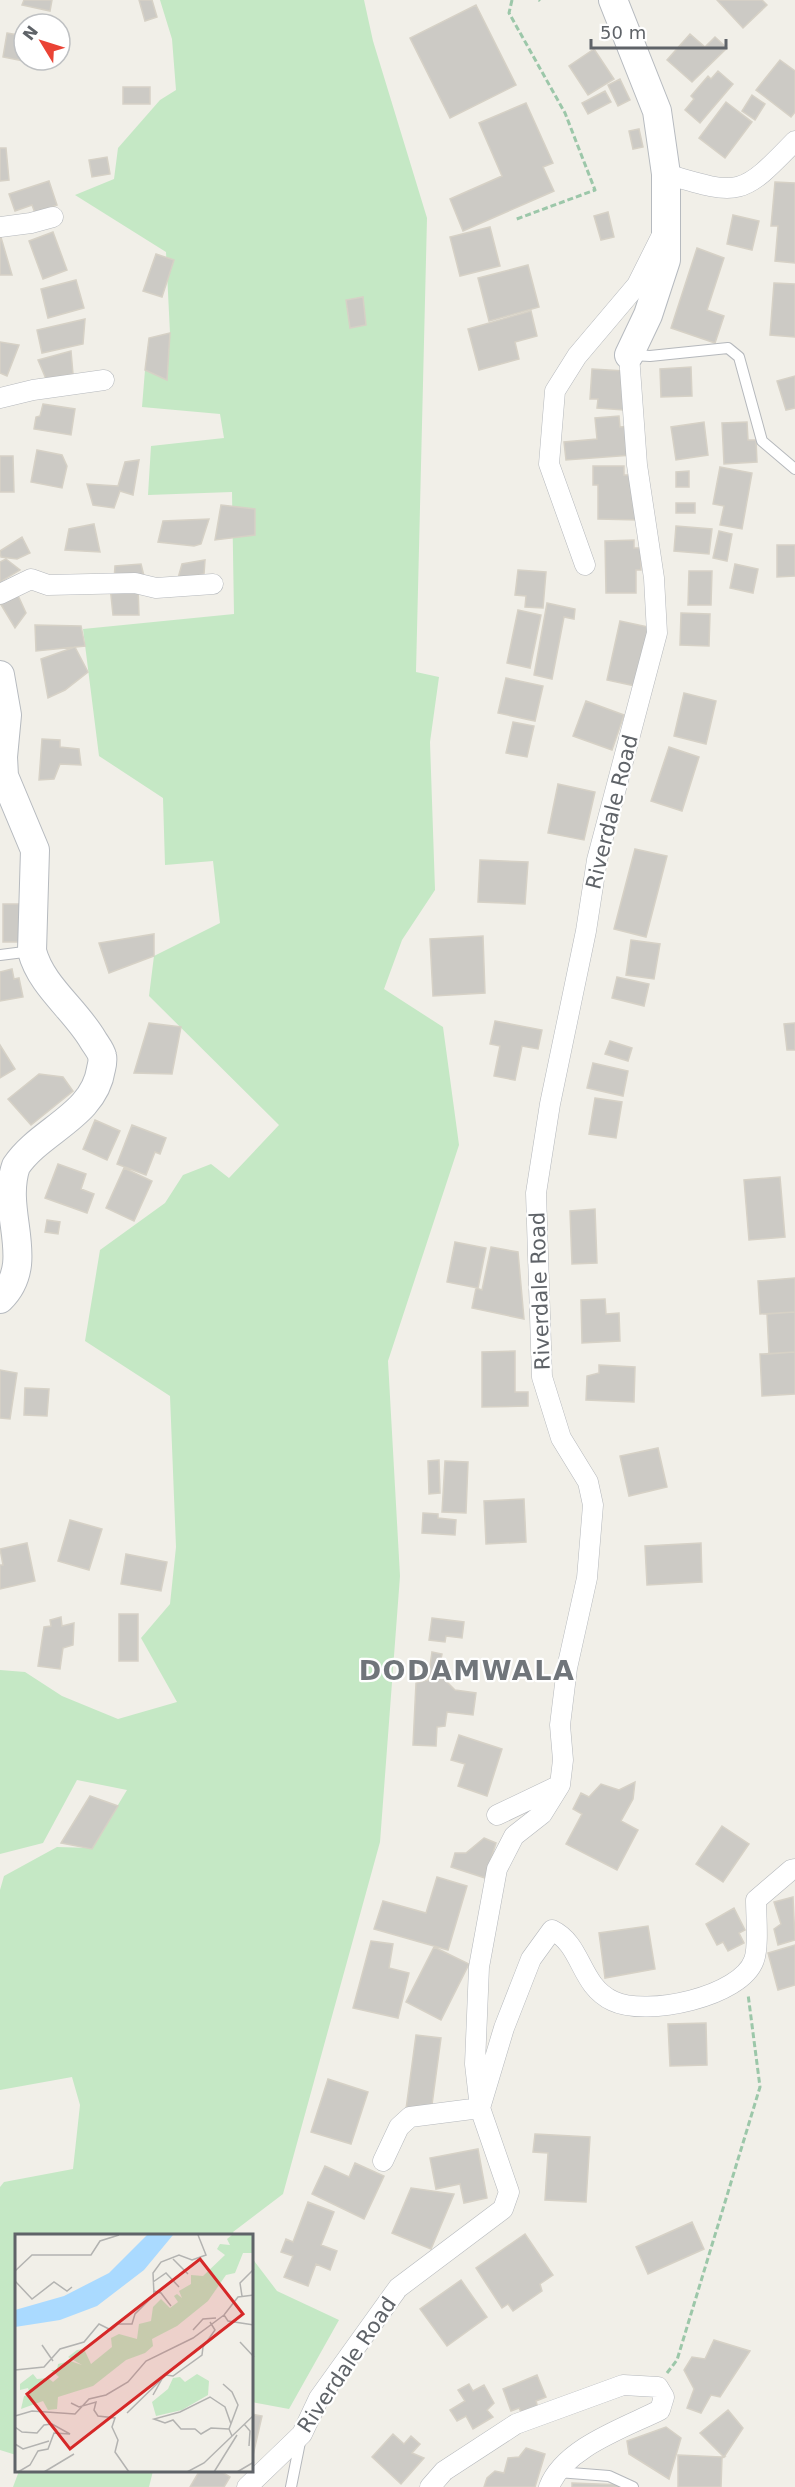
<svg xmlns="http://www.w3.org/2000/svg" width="795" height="2487" font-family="'DejaVu Sans',sans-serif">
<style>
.green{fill:#c5e8c5}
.building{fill:#cccac5;stroke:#d6d1c6;stroke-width:1.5}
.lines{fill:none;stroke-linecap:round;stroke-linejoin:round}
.lane-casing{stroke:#b5b8bc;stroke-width:12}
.street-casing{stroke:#b5b8bc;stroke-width:21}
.secondary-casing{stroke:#b6babf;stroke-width:30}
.path{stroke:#9cc7a9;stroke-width:3;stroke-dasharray:6 3;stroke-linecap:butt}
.lane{stroke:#fff;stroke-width:10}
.street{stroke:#fff;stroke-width:20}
.secondary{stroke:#fff;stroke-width:28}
.labels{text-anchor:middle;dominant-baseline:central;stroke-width:4.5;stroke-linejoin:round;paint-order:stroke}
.street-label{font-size:21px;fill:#5f6368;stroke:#fff}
.district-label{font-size:27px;font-weight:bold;letter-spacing:1.5px;fill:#70757a;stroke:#fff}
.inset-road{fill:none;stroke:#b3b3b1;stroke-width:1.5}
.view{fill:#d62828;fill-opacity:0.15;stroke:#d62828;stroke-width:3}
.inset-edge{fill:none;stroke:#5f6368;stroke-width:3}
</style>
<rect width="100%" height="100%" fill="#f1efe8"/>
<!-- green -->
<path class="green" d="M160,0H364L373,41L427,218L416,672L439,677L430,742L435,890L402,940L384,989L443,1027L459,1145L388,1361L400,1576L380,1842L283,2194L233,2232L235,2235H16V2455L0,2450V2187L4,2182L73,2169L80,2105L72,2077L0,2090V1890L4,1876L57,1847L92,1848L127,1790L77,1780L43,1843L0,1854V1670L25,1672L62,1696L118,1719L177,1702L141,1638L170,1604L176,1547L170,1396L85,1341L100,1250L165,1203L183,1175L211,1164L229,1178L279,1125L149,996L154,956L220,923L213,861L165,865L163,798L99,756L83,629L234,614L232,492L148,495L151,446L224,438L220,414L142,407L145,370L167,379L170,333L166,252L75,195L114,179L118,148L160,100L176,90L172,39Z
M252,2258L277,2291L339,2320L289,2409L252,2402Z
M19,2471V2470L153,2471L149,2487H13Z"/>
<!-- building -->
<path class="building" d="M24,0H52L50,11L22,5Z
M139,0H152L157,17L145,21Z
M717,0H762L767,5L743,28Z
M476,5L516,85L450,118L410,38Z
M7,33L24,36V60H34V63L3,57Z
M690,34L705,47L715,37L727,48L692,82L667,60Z
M594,49L614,79L588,95L569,66Z
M780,60L795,71V112L791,117L756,90Z
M718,71L733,84L700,123L685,110L694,99L691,96L708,76L711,79Z
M620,79L630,100L618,106L608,85Z
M123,87H150V104H123Z
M605,91L611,102L588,114L582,103Z
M752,95L765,104L755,120L742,111Z
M726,102L752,122L725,158L699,138Z
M526,103L553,163L543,167L554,191L463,231L450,199L502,176L479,123Z
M639,129L643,147L633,149L629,131Z
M0,148H6L9,180L0,181Z
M107,157L110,174L92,177L89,160Z
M49,181L57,205L35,213L32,205L15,211L9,194Z
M775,182L795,183V263L775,261L778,226H771Z
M608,212L614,237L601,240L594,216Z
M733,215L759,221L752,250L727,244Z
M490,227L500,266L460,276L450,237Z
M53,232L67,270L43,279L29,241Z
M0,234L12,275H0Z
M697,248L724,258L707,310L724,316L715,343L671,328Z
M156,254L174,260L162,297L143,291Z
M528,265L539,307L489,321L478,278Z
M76,280L84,308L48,318L41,289Z
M774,283L795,284V337L770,335Z
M363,297L366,325L350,328L346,300Z
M531,311L537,336L515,342L519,359L479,370L468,329Z
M85,319L83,344L42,353L37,330Z
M170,333L167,380L145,370L149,338Z
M0,342L19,345L7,376L0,373Z
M71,351L73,374L46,379L38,360Z
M691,367L692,396L661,397L660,369Z
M592,369L625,371L624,410L597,408L598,399H590Z
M795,376V408L786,410L777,381Z
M43,404L75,409L71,435L34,429L36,417L40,416Z
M619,416L620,427L630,426L632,455L566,460L564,442L597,439L595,418Z
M704,422L708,455L676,460L671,427Z
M747,422L748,440H756L757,462L724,464L722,423Z
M37,450L62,455L67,466L62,488L31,482Z
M0,456H13L14,492H0Z
M139,460L133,495L120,491L114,508L93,505L87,484L118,486L125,462Z
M593,466H624V475H632L638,520L598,519V485H593Z
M720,467L752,473L742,529L720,525L724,506L713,504Z
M689,471V487H676V472Z
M676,503H695V513H676Z
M221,505L255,509V535L215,540Z
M209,519L201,544L194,546L158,542L163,521Z
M94,524L100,552L65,550L69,529Z
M676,526L712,529L709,554L674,551Z
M719,531L732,534L727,561L713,558Z
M22,537L30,553L17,559L1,557L0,551Z
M634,540V548H641V570H636V593H606L605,541Z
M777,545H795V576L777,577Z
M6,559L20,570L0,582V562Z
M205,560L204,574L178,578L182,564Z
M141,564L145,580H114L115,566Z
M735,564L758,569L753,593L730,588Z
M518,570L546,572L543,608L525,607L526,596L515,595Z
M689,571H712L711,605H688Z
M110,586L138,587L139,615H113Z
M16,591L26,613L15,628L0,603Z
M547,603L575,609L574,619L564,617L552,679L534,675Z
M518,610L541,615L530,668L507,663Z
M681,613L710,614L709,646L680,645Z
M620,621L653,628L640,687L607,680Z
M35,625L81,626L85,646L36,651Z
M75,647L88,672L65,690L48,698L41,659Z
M506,678L543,686L535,721L498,713Z
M684,693L716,701L706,744L674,736Z
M586,701L624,715L612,750L573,736Z
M513,722L534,726L527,757L506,753Z
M42,739L60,740V747L79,749L81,765L60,764L54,779L39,780Z
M669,747L699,757L682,811L651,801Z
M558,784L595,792L584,840L548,833Z
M635,849L667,856L646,937L614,929Z
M480,860L528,862L525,904L478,902Z
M3,904H32V942H3Z
M154,934V956L109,973L99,943Z
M483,936L485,993L433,996L430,939Z
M631,940L660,944L654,979L626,975Z
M12,969L14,979L19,978L23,997L0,1001V972Z
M617,977L649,984L644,1006L612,998Z
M495,1021L542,1030L538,1049L522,1046L515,1080L494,1076L500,1046L490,1044Z
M149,1023L181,1027L172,1074L134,1073Z
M795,1023V1050H787L784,1024Z
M610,1041L632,1048L628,1061L605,1054Z
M0,1045L15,1069L0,1078Z
M593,1063L628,1071L623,1096L587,1088Z
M39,1074L63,1077L73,1091L31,1125L8,1099Z
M595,1098L622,1102L616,1138L589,1134Z
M95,1120L120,1131L107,1160L83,1149Z
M132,1125L166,1138L160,1154L155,1152L146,1175L117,1164Z
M58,1164L86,1174L81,1189L94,1194L87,1213L45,1198Z
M124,1168L152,1181L134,1221L106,1208Z
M780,1177L785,1237L749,1240L744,1180Z
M595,1209L597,1263L572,1264L570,1211Z
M47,1220L60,1222L58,1234L45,1232Z
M455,1242L486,1248L478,1288L447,1282Z
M491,1247L518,1252L524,1319L472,1308L476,1288L482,1290Z
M795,1278V1312L760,1314L758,1281Z
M605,1299L606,1314L619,1313L620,1341L582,1343L581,1300Z
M795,1312V1352L769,1354L767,1314Z
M515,1351V1392H528V1406L482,1407V1352Z
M795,1352V1394L762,1396L760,1354Z
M599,1365L635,1367L634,1402L586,1400L587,1376L599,1373Z
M0,1370L17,1373L10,1419L0,1418Z
M25,1388L49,1389L47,1416L24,1415Z
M658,1448L667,1487L629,1496L620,1456Z
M439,1460L440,1493L429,1494L428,1461Z
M445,1461L468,1462L466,1513L442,1512Z
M524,1499L526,1542L486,1544L484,1501Z
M423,1513L438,1514V1518L456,1520L455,1535L422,1533Z
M70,1520L102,1529L89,1570L58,1561Z
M27,1543L35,1581L0,1589V1565H3L0,1549Z
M701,1543L702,1582L647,1585L645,1546Z
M126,1554L167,1562L161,1591L121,1584Z
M119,1614H138V1661H119Z
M61,1617L62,1626L74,1623L73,1645L63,1648L60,1669L38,1666L44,1627L51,1626L50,1620Z
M432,1618L464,1622L462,1638L446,1636L445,1642L429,1640Z
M432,1652L442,1654L439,1669L448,1670L446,1681L455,1690L476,1693L473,1715L447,1712L445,1726L437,1727L436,1746L413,1745L416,1683L428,1680Z
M459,1735L502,1749L487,1796L458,1786L465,1764L451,1760Z
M635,1782L633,1799L621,1821L638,1830L617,1870L566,1844L582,1814L573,1809L581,1793L589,1797L601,1784L619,1790Z
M90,1796L118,1806L92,1849L61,1843Z
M722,1826L749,1844L723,1882L696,1864Z
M484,1838L496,1843L485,1878L451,1867L455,1853H466Z
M437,1877L467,1886L448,1950L374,1929L383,1901L426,1913Z
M793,1897L795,1940L778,1945L774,1929L781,1924L774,1902Z
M734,1908L745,1930L739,1933L744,1943L728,1951L723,1942L717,1945L706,1924Z
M648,1926L655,1969L605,1978L599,1933Z
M371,1941L393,1944L389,1968L409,1973L398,2018L353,2008Z
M795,1945V1985L778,1990L768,1953Z
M434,1947L469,1964L441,2020L406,2002Z
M706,2023L707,2065L670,2066L668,2024Z
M416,2035L441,2038L431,2112L406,2109Z
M328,2079L368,2092L351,2144L311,2132Z
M535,2134L590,2137L586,2202L545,2200L548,2153L533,2152Z
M478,2149L487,2198L464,2203L460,2184L436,2189L430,2158Z
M355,2163L384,2176L364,2219L312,2194L325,2166L349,2177Z
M411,2188L454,2194L431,2249L392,2233Z
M308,2202L334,2212L321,2245L337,2251L330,2270L316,2264L308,2286L284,2277L293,2256L281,2252L286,2239L293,2242Z
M692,2222L704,2249L648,2274L636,2247Z
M525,2234L553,2275L540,2284L542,2291L513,2311L508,2304L502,2308L476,2268Z
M461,2280L487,2317L447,2346L420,2309Z
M714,2340L750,2351L720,2397L711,2395L701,2413L687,2408L694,2389L684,2370L692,2357L705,2359Z
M537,2375L546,2397L536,2401L538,2408L522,2414L519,2408L511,2411L503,2389Z
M469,2384L473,2391L484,2385L494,2403L487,2410L493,2417L473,2429L466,2416L457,2421L450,2410L465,2401L458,2390Z
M728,2410L743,2428L724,2457L700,2433Z
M252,2414L262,2416L252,2460Z
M666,2427L681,2438L669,2479L629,2454L627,2441Z
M393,2434L404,2444L411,2436L420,2444L412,2453L424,2458L401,2484L372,2457Z
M526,2448L545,2454L535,2487H484L487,2478L495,2471L504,2473L508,2458L519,2457Z
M678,2455L724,2457L722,2458L721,2487H678Z
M200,2470H219L230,2477L224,2487H190Z
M572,2483L624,2485V2487H572Z"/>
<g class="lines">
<!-- lane casing -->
<g class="lane-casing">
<path id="lane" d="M632,355L650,356L728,348L739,357L762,441L795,469
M0,955L32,951
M558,2472L609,2476L633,2487
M291,2487L301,2437"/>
</g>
<!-- street casing -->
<g class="street-casing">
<path id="street" d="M666,174C740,196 741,197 795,141
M0,227L31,223L53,217
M0,398L33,390L104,380
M585,565L549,464L555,391L577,356L637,285L663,233
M0,594L31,579L48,585L135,583L156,588L213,584
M497,1815L560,1785
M383,2161L399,2127L410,2117L480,2108L504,2028L531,1959L552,1930C583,1945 579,1985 613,2001C646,2017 741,1997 754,1960C759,1947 756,1915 756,1900L791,1870L795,1869
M247,2487L302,2434L319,2398L398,2288L503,2209L509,2192L480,2108L475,2064L479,1967L497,1869L514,1836L542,1814L560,1785L563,1760L560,1725L567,1668L587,1578L593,1505L588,1482L561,1438L542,1377L536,1193L550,1104L586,931L597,860L657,633L654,578L637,465L629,355
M430,2487L444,2471L516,2424L623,2385L658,2387L664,2397L660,2410C624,2428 564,2448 549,2487"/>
</g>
<!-- secondary casing -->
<g class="secondary-casing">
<path id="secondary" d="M613,0L657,111L666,174V260L648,315L629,355
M0,675L7,715L3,757L4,776L35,850L32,951C41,986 75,1009 93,1040C96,1045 101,1051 102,1056C103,1060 102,1065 101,1069C94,1116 40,1130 16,1166C0,1213 38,1262 0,1299"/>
</g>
<!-- path -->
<path class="path" d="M512,0L509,13L565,113L595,190L514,220
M539,0L540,1
M667,2373L677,2360L760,2087L748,1994"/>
<!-- lane -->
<use href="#lane" class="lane"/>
<!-- street -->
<use href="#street" class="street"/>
<!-- secondary -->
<use href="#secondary" class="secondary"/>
</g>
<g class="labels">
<!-- street labels -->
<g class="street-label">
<text transform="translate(612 812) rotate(-76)">Riverdale Road</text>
<text transform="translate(540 1291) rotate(-92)">Riverdale Road</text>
<text transform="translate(347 2365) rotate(-56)">Riverdale Road</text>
</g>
<!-- district labels -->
<g class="district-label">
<text x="467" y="1670">DODAMWALA</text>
</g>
</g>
<!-- overview -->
<g transform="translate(15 2234)">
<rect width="238" height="238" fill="#f1efe8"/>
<path d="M217,1H238V19H228L220,39L211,41L193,67L162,92L137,105L138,112L130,119L111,126L78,152L43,163L42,175L33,176L28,167L6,175L9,162L15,160L13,154L5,156V150L18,140L22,145L33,144L38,148L44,143L36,136H42L43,130L55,127L67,131L53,123L62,116L69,115L76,130L97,113L96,104L104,100L122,105L124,90L136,87L138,73L146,65L155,74L163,68L159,62L162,60L167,64L164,57L176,50V41L188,42L210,21L202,15L205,10L215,11L212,5ZM182,140L194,147L193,161L167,176L141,182L137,168L153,155L158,144L165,143L170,148Z" fill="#c5e8c5"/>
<path d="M132,1H158L129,36L82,72L45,86L0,93V76L49,62L94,39Z" fill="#aadaff"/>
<path class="inset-road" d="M158,25L173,40M0,37L17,21H76L85,7L104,1M0,47L17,65L39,48L52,57L57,53M138,48L151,39L164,53M139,57L146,59L156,72M227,62L225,49L239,35M209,81L213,87L239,91M178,96L188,85L201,84M225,108L239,123M27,111L38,127M0,136L29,133L45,115L69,108L84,90L96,96L103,90H117L120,80L139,61L138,39L146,28L164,21L177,26L191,21L183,1M208,150L217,158L223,171L214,195L217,202M138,161L147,145M56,169L64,173L81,168L79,176L83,182L100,184L97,193L103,206L100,218L114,238M112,179L151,141L158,142L187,121L188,113L200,96L195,88M0,182L17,177L60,180L74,165L91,161L113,148L131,127L178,104L209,81L223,63L239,61M229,190L235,197L234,212M0,193L7,198L22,199L29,191L37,190L55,200L39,199L33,215L23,217L15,231L3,238M214,195L196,194L186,200L180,195H166L158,186L150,189L139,185L165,178L195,163L210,173L216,190M0,210L8,215L34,207M29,238L59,220M172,238L189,229L239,181M199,238L222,201M222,238L239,228"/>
<path class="view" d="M185,25L228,80L55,215L12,160Z"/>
<rect width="238" height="238" class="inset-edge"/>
</g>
<!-- north arrow -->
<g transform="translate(42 42) rotate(308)"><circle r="28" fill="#ffffff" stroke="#bfc1c3" stroke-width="1.5"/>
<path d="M0-4.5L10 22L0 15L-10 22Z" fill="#ea4335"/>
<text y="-9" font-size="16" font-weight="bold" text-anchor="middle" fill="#5f6368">N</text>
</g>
<!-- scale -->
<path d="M591 39v9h135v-9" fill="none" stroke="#5f6368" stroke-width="3"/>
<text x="600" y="39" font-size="18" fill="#5f6368" stroke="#ffffff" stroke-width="4.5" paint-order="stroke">50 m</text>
</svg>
